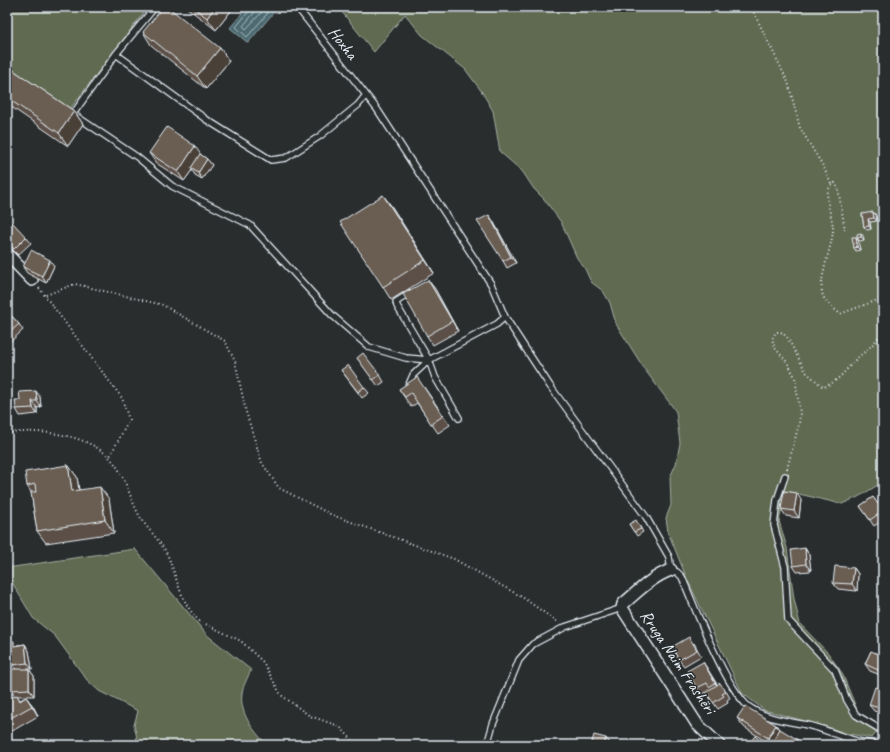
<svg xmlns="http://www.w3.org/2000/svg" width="890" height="752" font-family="Caveat,sans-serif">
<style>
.green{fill:#606a51;stroke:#a4aea4}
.water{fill:#4d6a71;stroke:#8ba0a7}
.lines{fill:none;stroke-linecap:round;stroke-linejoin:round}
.shore{stroke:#aabbc2;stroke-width:1}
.service-casing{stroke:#e8f1f8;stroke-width:8}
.minor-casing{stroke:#e8f1f8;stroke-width:14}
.path{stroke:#e8f1f8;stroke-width:2;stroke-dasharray:1 3;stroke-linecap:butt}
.service{stroke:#2a2d2e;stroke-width:5.5}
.minor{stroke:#2a2d2e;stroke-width:11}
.wall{fill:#5b5046;stroke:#e8f1f8}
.shaded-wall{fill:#4a4139;stroke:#e8f1f8}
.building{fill:#6a5d51;stroke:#e8f1f8}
.labels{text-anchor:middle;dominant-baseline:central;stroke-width:3;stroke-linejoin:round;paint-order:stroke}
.street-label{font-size:17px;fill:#e8f1f8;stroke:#2a2d2e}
</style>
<rect width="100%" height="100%" fill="#2a2d2e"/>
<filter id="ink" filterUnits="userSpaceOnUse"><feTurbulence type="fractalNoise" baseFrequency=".025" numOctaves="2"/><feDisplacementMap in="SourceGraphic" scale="8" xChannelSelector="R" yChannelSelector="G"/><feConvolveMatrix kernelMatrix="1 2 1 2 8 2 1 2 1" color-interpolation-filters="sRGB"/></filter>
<g filter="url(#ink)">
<!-- green -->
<path class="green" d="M7,7H148L70,109L7,66Z
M338,7H883V482L858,497L842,504L786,491L779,521L787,548L794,599L800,624L828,653L842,673L862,722L877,732L872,738L844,733L831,728L764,710L742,693L687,579L668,532L666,518L671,505L670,477L676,464L680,443L676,412L672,406L645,370L616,324L610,303L603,291L591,282L585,269L577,258L561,222L544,199L534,189L522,171L500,152L493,111L482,92L465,69L422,35L405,14L374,52Z
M135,549L207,635L251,670C248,677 243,686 242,693C239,714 254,731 267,745H133L137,738L134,725L138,711L99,691L87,680L55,636L33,618L7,574V568Z"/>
<!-- water -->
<path class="water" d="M247,7H268L274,12L248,43L230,28Z"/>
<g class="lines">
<!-- shore -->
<path class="shore" d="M250,7L249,11L236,27L247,37L267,14L266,7
M255,7L254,13L243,26L246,29L261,13V7"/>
<!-- service casing -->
<g class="service-casing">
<path id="service" d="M297,7L377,109L491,284L505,317L514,331L550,386L646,517L669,557L671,570L677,572L682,577C694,606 726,689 749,707C766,719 787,721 807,725C822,728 836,735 850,739C859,742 868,743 877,745
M116,54L207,120L271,160L286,158L320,136L358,105L366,95
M73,114L137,157L172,186L250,225L332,315L369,347L406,358L429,360L497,324L505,317
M73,114L116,54L155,7
M410,293L396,302L397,306L429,360L435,377L459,418
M407,389L413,375L429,360
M785,476L777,500L774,525L785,567L788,620L835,670L847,700L856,715L883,731
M487,745L493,724L519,660L533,644L565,627L622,608"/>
</g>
<!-- minor casing -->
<g class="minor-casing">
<path id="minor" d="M7,254L32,280
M671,570C653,576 637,592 623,604L622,608L697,724L719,745"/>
</g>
<!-- path -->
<path class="path" d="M748,7L753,11L788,82L800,128L823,166L831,184
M845,230L838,188L835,183C819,191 833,215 833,229C833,246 817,280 823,296C826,303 835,309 840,314L883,298
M39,288L122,398L129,420L110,456
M46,295L75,284L163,305L225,341L235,361L246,412L262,463L279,488L332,515L454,559L522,597L559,623
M7,433C43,429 96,434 117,467C127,482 131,501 140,517C148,530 160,540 167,554C178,579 179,600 199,621L241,641L263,662L281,695L310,716L339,726L357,745
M787,469L799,424L800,413L795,377L787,362L775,348L772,339L776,332H781L787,337L806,372L823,387C837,383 845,371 854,361C867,349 873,347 883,330"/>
<!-- service -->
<use href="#service" class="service"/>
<!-- minor -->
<use href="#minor" class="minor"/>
</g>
<!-- wall -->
<path class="wall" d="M186,7H234L216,30Z
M143,32L220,48L229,61L206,89L151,45Z
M7,66L74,111L83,124L68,146L7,104Z
M149,153L201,155L207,159L212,165L202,179L195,175L192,170L184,181L156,163Z
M383,195L392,207L434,273L391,300L383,287Z
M862,214L876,215L877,221L870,222L871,229L867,230L864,227Z
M489,215L493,221L516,263L507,268L503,261Z
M7,228L26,237L31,243L18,255L7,244Z
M863,236L864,240L860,241L857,238Z
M858,240L860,250L856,251L854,248Z
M54,266L46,283L27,273L23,267Z
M428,280L435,289L458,331L433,345L427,336Z
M7,311L19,324L23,330L9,343L7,341Z
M357,358L380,375L384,382L378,386Z
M341,370L364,387L369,393L362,398Z
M424,387L450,425L438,433L417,403L411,407L399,389Z
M40,397L41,407L37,408V414L20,416L16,409Z
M68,465L77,477L79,490L109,499L114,533L46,543L37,531L31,492L27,486Z
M873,497L883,511V520L874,526L860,506Z
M801,500L799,518L786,516L781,509Z
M638,523L643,532L637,536L629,524Z
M805,548L809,555L811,571L797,572L793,566Z
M854,568L858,574L857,591L838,589L833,583Z
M7,585L10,592L7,593Z
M694,643L701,656L684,666L679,660Z
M25,644L29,651L32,669H29L34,676V696H17L20,700L26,697L33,706L38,716L7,734V700L15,696L11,690L16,669L13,665L17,645Z
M871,651L883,676L870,671L865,664Z
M703,662L717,685L725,689L730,698L727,700L728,703L718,709L706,692L702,695L697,688Z
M883,689V714L874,711L869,705Z
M737,718L776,725L780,730L798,740L801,745H771L744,727Z"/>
<!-- shaded-wall -->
<path class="shaded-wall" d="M215,7H234L216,30L207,18Z
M220,48L229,61L206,89L197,76Z
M74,111L83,124L68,146L59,133Z
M195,146L201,155L191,168L192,170L184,181L178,172Z
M207,159L212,165L202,179L198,173Z
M383,195L392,207L434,273L425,260Z
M873,212L876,215L877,221L874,218Z
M489,215L493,221L516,263L511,257Z
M868,219L870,222L871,229L869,226Z
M861,233L863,236L864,240L861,237Z
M856,237L858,240L860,250L857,247Z
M50,260L54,266L46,283L42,276Z
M428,280L435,289L458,331L452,321Z
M36,391L40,397L41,407L37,401Z
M32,401L37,408V414L33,408Z
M68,465L77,477L81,504L72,491Z
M100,487L109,499L114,533L105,520Z
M797,493L801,500L799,518L794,511Z
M805,548L809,555L811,571L806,564Z
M854,568L858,574L857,591L852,584Z
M25,644L29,651L32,669L27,663Z
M883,659V676L878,670Z
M703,662L707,668L720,689L715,683Z
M29,669L34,676V696L29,689Z
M26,697L33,706L38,716L32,706Z
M776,725L783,735L773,741L775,745H773L768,738Z
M606,738L611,745H604Z
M798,740L801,745H795Z"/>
<!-- building -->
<path class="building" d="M163,7H168L220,48L197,76L143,32Z
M193,7H215L207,18Z
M7,66L74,111L59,133L7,98Z
M167,127L195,146L178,172L149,153Z
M200,154L207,159L198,173L191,168Z
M383,195L425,260L383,287L340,222Z
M873,212L874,218L868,219L869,226L864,227L862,214Z
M489,215L511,257L503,261L477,221Z
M12,222L26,237L14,249L7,242V228Z
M861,233V237L857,238V234Z
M852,237H856L857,247L854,248Z
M31,250L50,260L42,276L23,267Z
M428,280L452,321L427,336L403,294Z
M7,311L19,324L7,335Z
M363,353L380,375L373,380L357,358Z
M348,365L364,387L358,392L341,370Z
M417,377L443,416L431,424L411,393L405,397L399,389Z
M36,391L37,401H32L33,408L16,409L15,400H20L19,392Z
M68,465L72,491L100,487L105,520L37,531L31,492H36L35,484L27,486L25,472Z
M784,491L797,493L794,511L781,509Z
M873,497L883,511L870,520L860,506Z
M636,520L641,529L634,532L629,524Z
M805,548L806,564L793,566L791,550Z
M835,566L854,568L852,584L833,583Z
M689,637L697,650L679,660L672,647Z
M14,641V646L25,644L27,663L13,665L9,642Z
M871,651L883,656V659L878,670L865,664Z
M703,662L715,683L709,687L707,683L697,688L687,671Z
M11,669H29V689L11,690Z
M720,683L726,692L722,694L724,696L713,703L706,692Z
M875,687L883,689V709L869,705Z
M17,695L20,701L26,697L32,706L7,720V700Z
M745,706L776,725L768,738L737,718Z
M780,729L798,740L795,745H779L773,741Z
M594,735L606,738L604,745H591Z
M755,736L765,745H751L749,743Z"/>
</g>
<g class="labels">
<!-- street labels -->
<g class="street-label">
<text transform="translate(343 43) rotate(52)">Hoxha</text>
<text transform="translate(678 662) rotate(56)">Rruga Naim Frashëri</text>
</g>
</g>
<!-- margin -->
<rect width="890" height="752" fill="none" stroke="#2a2d2e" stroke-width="24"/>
<rect x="12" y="12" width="866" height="728" fill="none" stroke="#e8f1f8" stroke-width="1.5" filter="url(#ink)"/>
</svg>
